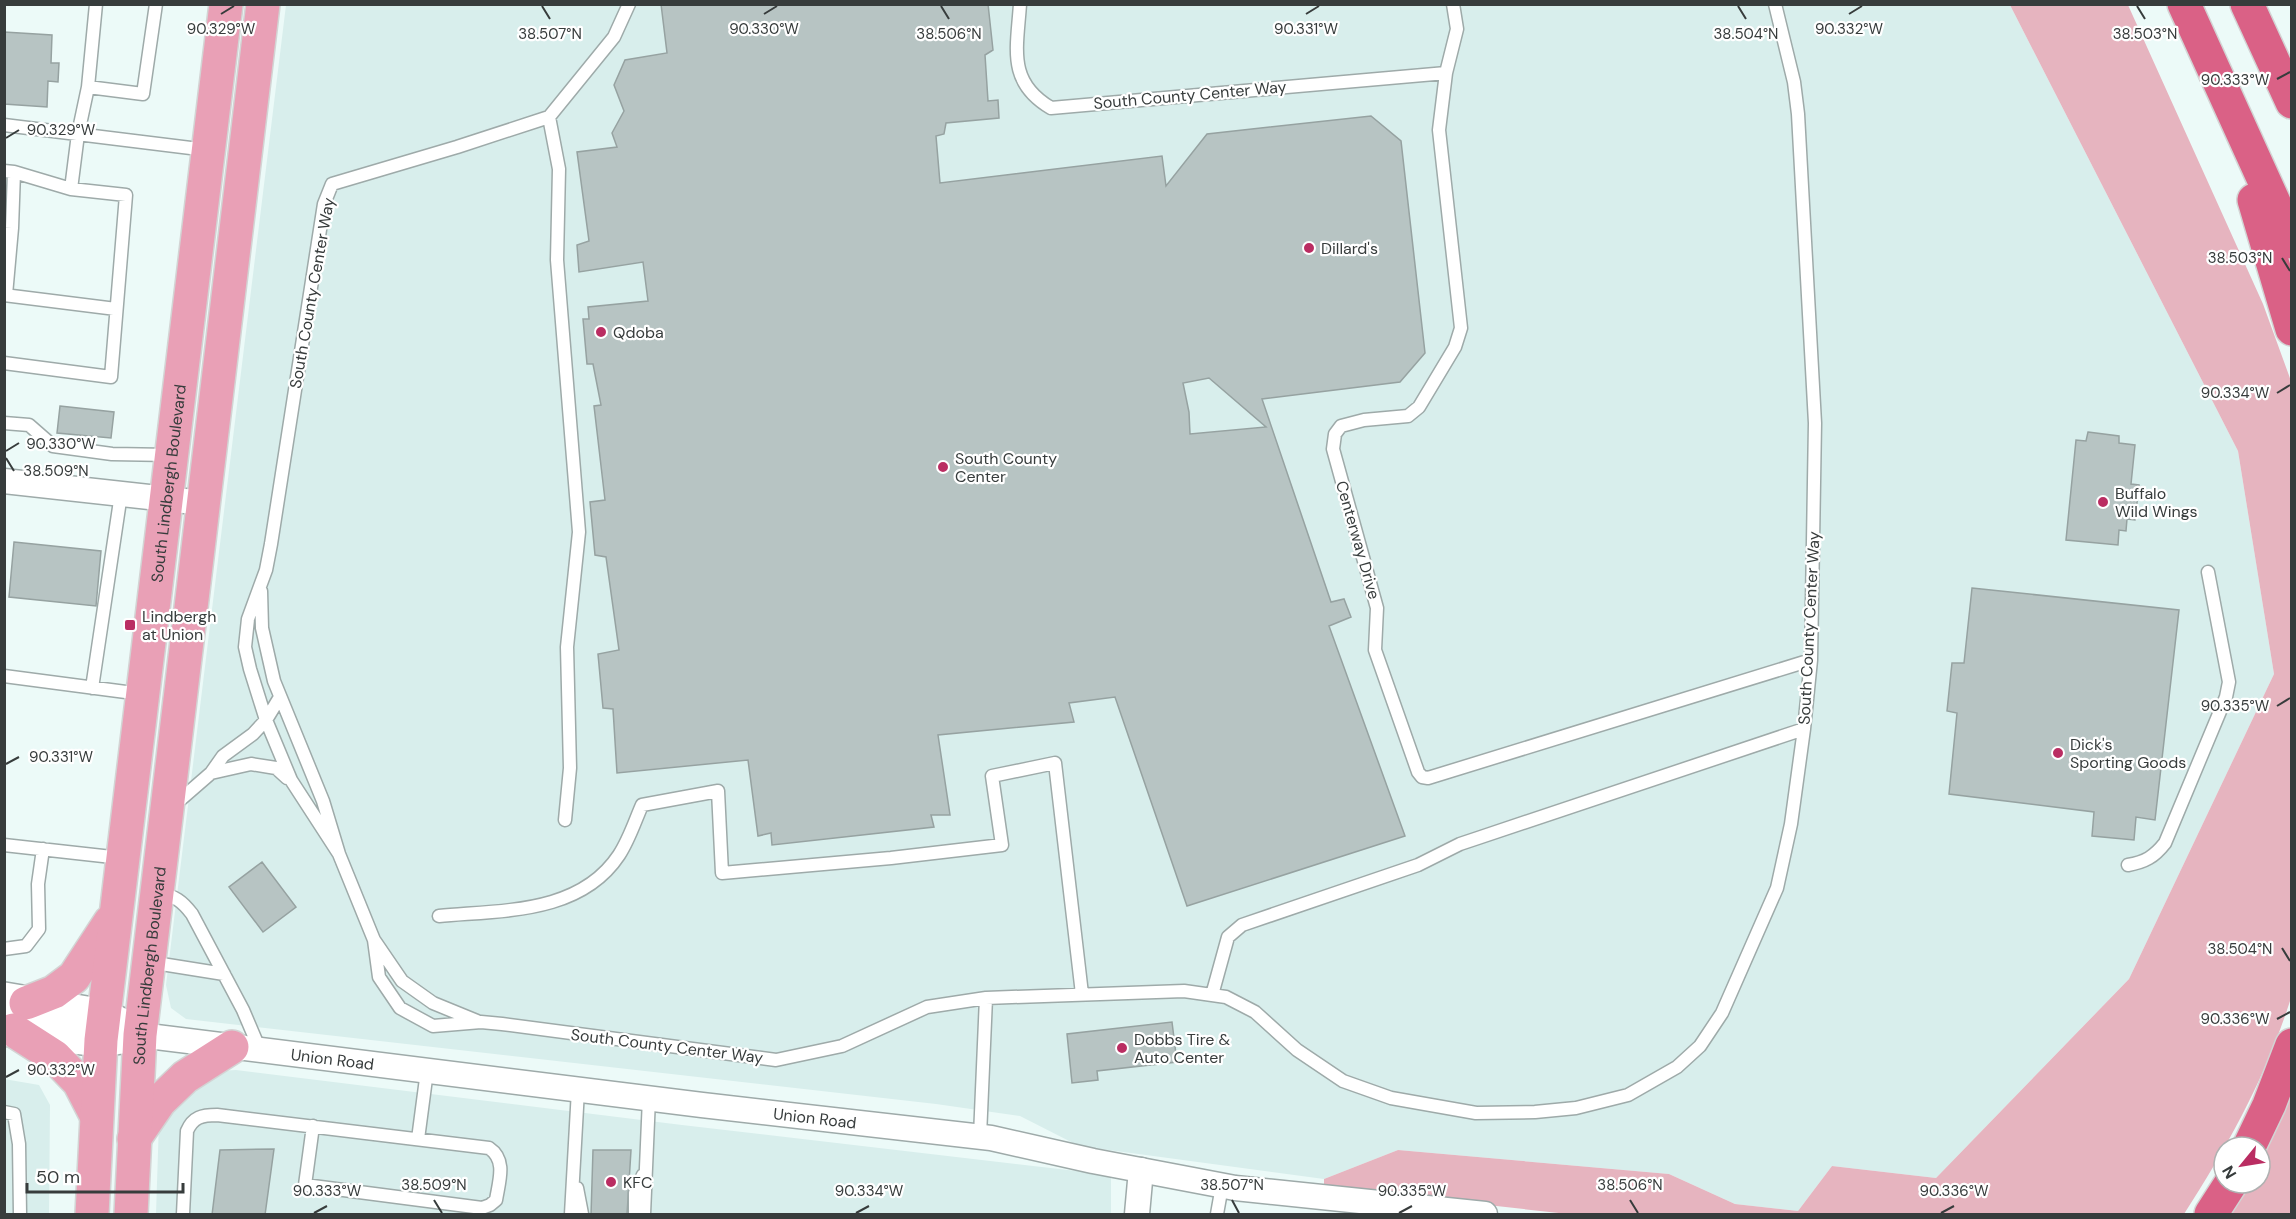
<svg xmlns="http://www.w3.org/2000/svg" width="2296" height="1219" font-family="'DM Sans',sans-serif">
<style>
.built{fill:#d8eeec}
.green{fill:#e6b4bf}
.building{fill:#b7c4c3;stroke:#96a2a1;stroke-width:1.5;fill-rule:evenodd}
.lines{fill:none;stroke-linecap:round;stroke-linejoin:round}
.service-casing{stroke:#9eaaa9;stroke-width:15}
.minor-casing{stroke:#9eaaa9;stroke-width:27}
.secondary-casing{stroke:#9eaaa9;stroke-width:36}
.primary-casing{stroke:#d3d4d4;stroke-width:36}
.motorway-casing{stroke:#d3d4d4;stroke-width:36}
.service{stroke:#fff;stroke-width:12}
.minor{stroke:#fff;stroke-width:24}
.secondary{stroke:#fff;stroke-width:33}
.primary{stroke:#e9a0b6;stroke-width:33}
.motorway{stroke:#da6186;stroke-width:33}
.ticks{fill:none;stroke:#373c3c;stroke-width:2}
.poi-dot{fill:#ba2d62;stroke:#fff;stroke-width:2}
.labels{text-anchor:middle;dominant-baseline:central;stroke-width:4.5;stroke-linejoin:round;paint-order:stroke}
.street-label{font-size:16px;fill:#373c3c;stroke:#fff}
.poi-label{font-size:16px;fill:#373c3c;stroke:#fff;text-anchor:start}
.ticks-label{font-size:15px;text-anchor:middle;fill:#373c3c;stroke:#fff;stroke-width:4.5;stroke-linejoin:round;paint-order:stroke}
</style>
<rect width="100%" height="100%" fill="#ecfaf8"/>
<!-- built -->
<path class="built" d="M286,5H2010L2238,451L2274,674L2129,979L1936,1178L1832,1166L1798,1211L1735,1204L1669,1174L1398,1150L1324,1179L1079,1146L1020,1116L936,1104L186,1019L171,1008L166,985Z
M236,1070L682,1125L1111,1175V1214H156L159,1121L167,1103L219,1071Z
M4,1079L39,1085L50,1105L49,1214H5Z"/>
<!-- green -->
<path class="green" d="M2010,5H2128L2263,304L2291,381V998C2265,1079 2229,1144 2184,1214H1568L1324,1187V1179L1398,1150L1669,1174L1735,1204L1798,1211L1832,1166L1936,1178L2129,979L2274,674L2238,451Z
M2291,1089V1214H2231L2248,1183H2260V1160Z"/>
<!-- building -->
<path class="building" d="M661,4H988L993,50L985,55L988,101L998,100L999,118L946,123L944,134L936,136L940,183L1162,156L1166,186L1207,134L1371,116L1401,141L1425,353L1400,382L1262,399L1331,602L1344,599L1351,617L1329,626L1405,836L1187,906L1115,697L1069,703L1074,722L938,735L950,815H931L934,827L772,845L771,833L758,836L748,760L617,773L613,709L603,708L598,654L619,650L606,557L595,555L590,502L605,500L594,406L601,405L593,364H587L583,319H589L588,307L648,301L643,262L579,272L577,245L589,241L577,152L617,147L612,133L624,111L614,85L625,60L667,53ZM1209,378L1266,427L1190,434L1189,412L1183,383Z
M4,32L52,35L51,63H59L58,82L48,81L47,107L4,104Z
M60,406L114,412L111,438L57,433Z
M2088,432L2119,436V443L2135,445L2131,484L2139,485L2135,520L2127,519L2126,531L2119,530L2118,545L2066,540L2076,440L2086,441Z
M14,542L101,551L96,606L9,597Z
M1972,588L2179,610L2155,820L2136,817L2134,840L2092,836L2094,812L1949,794L1957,713L1947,711L1952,663H1964Z
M262,862L296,907L263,932L229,887Z
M1172,1022L1177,1062L1097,1071L1098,1080L1072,1083L1067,1034Z
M274,1149L265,1215H212L220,1150Z
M593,1150H631L627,1215H591Z"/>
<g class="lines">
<!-- service casing -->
<g class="service-casing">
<path id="service" d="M1020,4C1017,49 1007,82 1051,108L1446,73
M1453,4L1457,29L1446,73L1439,130L1461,328L1455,347L1419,407L1408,416L1364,420L1341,426L1335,434L1333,449L1377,608L1375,650L1418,772L1422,777L1428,778L1811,660
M88,87L143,94L156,4
M549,117L559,169L557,260L579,532L567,647L570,768L565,820
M4,125L207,150
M4,171L14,172L71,189
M4,295L116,309
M6,295L12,228L14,172
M4,363L111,377L126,195L71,189L78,134L88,87L96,4
M4,423L29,425L53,446L112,454L170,455
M261,591L262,628L274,681L323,801L339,854L374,940L402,981L433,1003L477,1021
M4,676L141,694
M92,688L121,494
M211,773L251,764L276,768L287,778
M173,806L211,773L223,756L253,734L266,720L280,697
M4,845L121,858
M339,854L291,780L266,720L250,669L245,647L248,619L266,570L271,544L324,204L332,184L457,147L549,117L614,37L629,4
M2128,865C2145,862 2154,857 2165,843L2226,697L2229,682L2208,572
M159,893C175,896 182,901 192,914L243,1010L260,1050
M439,916C503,910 580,914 619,855C629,840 635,821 642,805L718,791L722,873L891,858L1002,845L992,776L1055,763L1082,994
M374,940L379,977L400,1008L433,1026L481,1022L502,1024L776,1060L842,1046L927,1007L986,998
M4,949L26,946L39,929L38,884L43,849
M149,962L224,974
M1212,995L1228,937L1242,925L1418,865L1460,844L1478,838L1804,729
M4,1112L14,1114L19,1144L20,1214
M980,1136L986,998L1184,991L1226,997L1255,1012L1297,1050L1343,1081L1391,1098L1476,1113L1535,1112L1576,1108L1628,1095L1677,1067L1700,1046L1722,1013L1777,888L1791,824L1804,729L1811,660L1815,423L1798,114L1794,82L1775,4
M418,1139L427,1071
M577,1188L582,1214
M183,1214L187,1131C193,1117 202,1115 217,1115L489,1148C507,1160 499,1181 496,1200L490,1205L482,1208L305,1185L313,1126
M571,1214L578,1090
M635,1214V1193L643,1175
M644,1214L649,1098
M1217,1214L1222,1186"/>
</g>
<!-- minor casing -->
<g class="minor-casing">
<g id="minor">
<path d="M4,481L203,503"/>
<path id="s1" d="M140,1035L702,1105L991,1138L1093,1161L1235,1188L1485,1214"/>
<path d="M1137,1214L1141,1170"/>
</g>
</g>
<!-- secondary casing -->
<g class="secondary-casing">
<path id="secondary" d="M4,999L104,1016L140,1035
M5,1029L101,1040L129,1036"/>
</g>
<!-- primary casing -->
<g class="primary-casing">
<g id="primary">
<path d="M26,1003L54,992L74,977L110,922"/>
<path d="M13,1030L55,1057L79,1082L96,1115"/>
<path d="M134,1139L160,1101L185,1077L232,1047"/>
<path id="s2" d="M92,1214L101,1040L226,4"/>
<path id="s3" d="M131,1214L140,1035L263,4"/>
</g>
</g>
<!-- motorway casing -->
<g class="motorway-casing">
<path id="motorway" d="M2184,4L2292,242
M2247,4L2292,102
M2254,200L2292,329
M2249,1147L2269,1105L2292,1045
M2211,1214L2231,1183"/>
</g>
<!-- service -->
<use href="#service" class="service"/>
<!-- minor -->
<use href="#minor" class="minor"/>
<!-- secondary -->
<use href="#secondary" class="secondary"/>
<!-- primary -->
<use href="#primary" class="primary"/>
<!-- motorway -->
<use href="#motorway" class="motorway"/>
</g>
<!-- ticks -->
<path class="ticks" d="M542,6L550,19M941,6L949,19M1738,6L1746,19M2137,6L2145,19M221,14L234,6M764,14L777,6M1306,14L1319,6M1849,14L1862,6M2277,79L2290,72M6,138L19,130M2282,258L2290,271M2277,393L2290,385M6,451L19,443M6,458L14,471M2277,706L2290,698M6,764L19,757M2282,948L2290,961M2277,1019L2290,1012M6,1077L19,1070M434,1200L442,1213M1232,1200L1239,1213M1630,1200L1638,1213M314,1213L327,1206M856,1213L869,1206M1399,1213L1412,1206M1941,1213L1954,1206"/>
<!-- markers -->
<g class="poi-dot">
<circle cx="1309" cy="248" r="6"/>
<circle cx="601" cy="332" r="6"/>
<circle cx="943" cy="467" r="6"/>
<circle cx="2103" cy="502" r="6"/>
<rect x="124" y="619" width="12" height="12" rx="3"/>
<circle cx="2058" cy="753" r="6"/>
<circle cx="1122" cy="1048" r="6"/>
<circle cx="611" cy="1182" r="6"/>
</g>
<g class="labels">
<!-- street labels -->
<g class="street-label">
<text transform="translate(1190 95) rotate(-5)">South County Center Way</text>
<text transform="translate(312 293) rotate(-80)">South County Center Way</text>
<text stroke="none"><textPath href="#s2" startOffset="735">South Lindbergh Boulevard</textPath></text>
<text transform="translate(1358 540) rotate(74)">Centerway Drive</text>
<text transform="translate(1809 628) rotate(-87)">South County Center Way</text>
<text stroke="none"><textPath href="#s3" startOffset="249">South Lindbergh Boulevard</textPath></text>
<text transform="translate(667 1046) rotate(7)">South County Center Way</text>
<text stroke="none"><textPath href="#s1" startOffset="194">Union Road</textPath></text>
<text stroke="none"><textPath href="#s1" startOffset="680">Union Road</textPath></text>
</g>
<!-- poi labels -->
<g class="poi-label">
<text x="1321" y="248">Dillard's</text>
<text x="613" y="332">Qdoba</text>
<text x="955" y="458">South County<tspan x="955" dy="18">Center</tspan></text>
<text x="2115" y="493">Buffalo<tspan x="2115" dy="18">Wild Wings</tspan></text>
<text x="142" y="616">Lindbergh<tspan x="142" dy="18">at Union</tspan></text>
<text x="2070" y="744">Dick's<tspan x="2070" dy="18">Sporting Goods</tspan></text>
<text x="1134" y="1039">Dobbs Tire &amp;<tspan x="1134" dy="18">Auto Center</tspan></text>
<text x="623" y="1182">KFC</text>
</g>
</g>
<g class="ticks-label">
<text x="221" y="34">90.329°W</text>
<text x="764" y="34">90.330°W</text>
<text x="1306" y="34">90.331°W</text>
<text x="1849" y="34">90.332°W</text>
<text x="949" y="39">38.506°N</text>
<text x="1746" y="39">38.504°N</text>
<text x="2145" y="39">38.503°N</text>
<text x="550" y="39">38.507°N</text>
<text x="2235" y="85">90.333°W</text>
<text x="61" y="135">90.329°W</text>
<text x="2240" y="263">38.503°N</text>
<text x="2235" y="398">90.334°W</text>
<text x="61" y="449">90.330°W</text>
<text x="56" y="476">38.509°N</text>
<text x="2235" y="711">90.335°W</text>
<text x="61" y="762">90.331°W</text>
<text x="2240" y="954">38.504°N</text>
<text x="2235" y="1024">90.336°W</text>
<text x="61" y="1075">90.332°W</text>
<text x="434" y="1190">38.509°N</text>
<text x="1232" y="1190">38.507°N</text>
<text x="1630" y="1190">38.506°N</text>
<text x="327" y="1196">90.333°W</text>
<text x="869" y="1196">90.334°W</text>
<text x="1412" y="1196">90.335°W</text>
<text x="1954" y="1196">90.336°W</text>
</g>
<!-- border -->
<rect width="2296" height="1219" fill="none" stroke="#373c3c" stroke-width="12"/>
<!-- north arrow -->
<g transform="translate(2242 1165) rotate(240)"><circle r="28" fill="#ffffff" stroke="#afb1b1" stroke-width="1.5"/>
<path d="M0-4.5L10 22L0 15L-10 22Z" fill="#ba2d62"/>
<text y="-9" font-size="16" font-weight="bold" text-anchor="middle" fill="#373c3c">N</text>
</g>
<!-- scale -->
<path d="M27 1183v9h156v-9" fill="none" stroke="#373c3c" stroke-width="3"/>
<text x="36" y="1183" font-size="18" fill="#373c3c" stroke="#ffffff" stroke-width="4.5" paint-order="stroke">50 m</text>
</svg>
